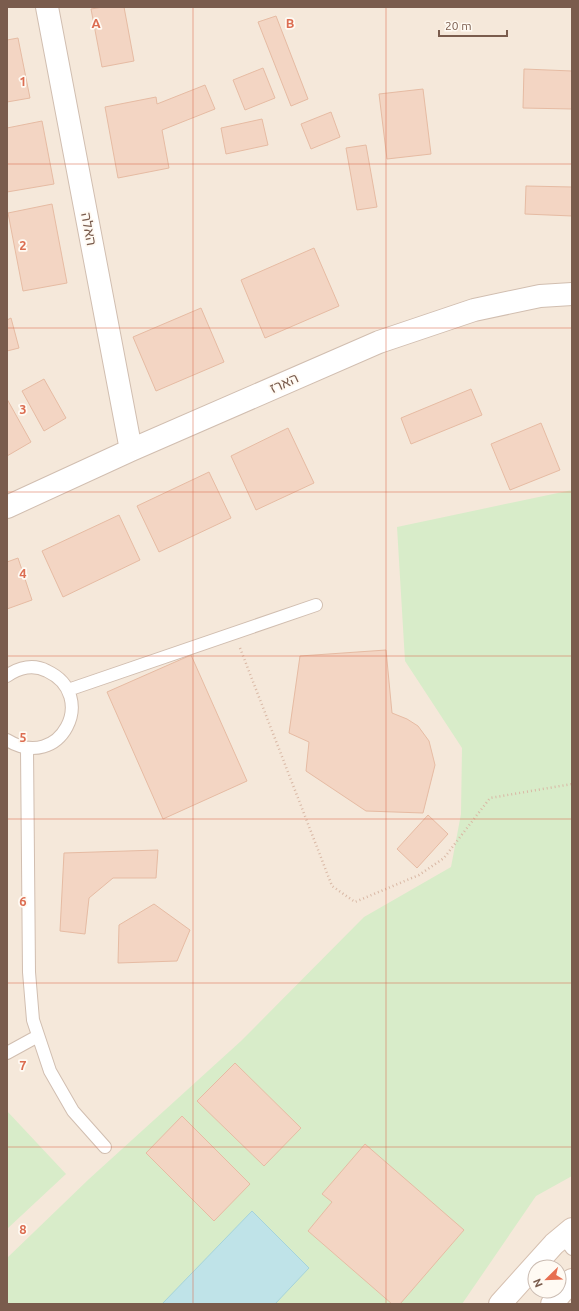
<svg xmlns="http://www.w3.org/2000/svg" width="579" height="1311" font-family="Ubuntu,'Noto Sans Hebrew',sans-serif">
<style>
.residential{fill:#f5e8da;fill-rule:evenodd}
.green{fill:#d8ecc9}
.water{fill:#bfe3e8;stroke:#a5d3da}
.building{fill:#f3d5c3;stroke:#e6bba3}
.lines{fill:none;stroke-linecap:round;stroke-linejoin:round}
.lane-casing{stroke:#d1beb0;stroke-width:14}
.street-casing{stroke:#d1beb0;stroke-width:24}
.secondary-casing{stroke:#d6c0b0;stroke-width:24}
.path{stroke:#d9b8a5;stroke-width:2.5;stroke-dasharray:1 3;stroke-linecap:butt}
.lane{stroke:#fff;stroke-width:12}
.street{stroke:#fff;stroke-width:22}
.secondary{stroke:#fff;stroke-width:22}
.grid{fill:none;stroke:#dc6d51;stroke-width:1;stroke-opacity:0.55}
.labels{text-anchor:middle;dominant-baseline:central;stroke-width:3.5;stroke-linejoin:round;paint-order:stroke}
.street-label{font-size:14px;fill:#7a5c4d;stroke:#fffaf3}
.grid-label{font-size:13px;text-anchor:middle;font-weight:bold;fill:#dc6d51;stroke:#fffaf3;stroke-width:3.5;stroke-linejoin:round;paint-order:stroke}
</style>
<rect width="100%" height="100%" fill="#fdf6ec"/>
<!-- residential -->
<path class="residential" d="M7,7H572V1304H7ZM535,1267H559V1291H535Z"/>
<!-- green -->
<path class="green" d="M572,490V1176L536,1196L462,1304H7V1258L89,1179L241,1041L364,917L451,867L461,814L462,748L405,661L397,527Z
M7,1111L66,1174L7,1229Z"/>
<!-- water -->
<path class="water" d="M252,1211L309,1268L275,1304H162Z"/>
<!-- building -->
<path class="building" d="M103,7H124L134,61L102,67L91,9Z
M276,16L308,99L291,106L258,22Z
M18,38L30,98L7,102V40Z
M263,68L275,98L245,110L233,80Z
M524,69L572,71V109L523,108Z
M205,85L215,109L162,130L169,168L118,178L105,107L156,97L157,104Z
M423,89L431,154L387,159L379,94Z
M331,112L340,137L311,149L301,124Z
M262,119L268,145L226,154L221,128Z
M42,121L54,184L7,192V128Z
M366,145L377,207L357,210L346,148Z
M526,186L572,187V216L525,214Z
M52,204L67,283L23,291L8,213Z
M314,248L339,306L265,338L241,280Z
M201,308L224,362L156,391L133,337Z
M11,318L19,348L7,351V320Z
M44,379L66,418L44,431L22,391Z
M471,389L482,415L411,444L401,418Z
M7,399L31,442L7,456Z
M541,423L560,470L510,490L491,444Z
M288,428L314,483L256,510L231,456Z
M209,472L231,518L159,552L137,506Z
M119,515L140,560L63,597L42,551Z
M18,558L32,600L7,609V562Z
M386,650L392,713L407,719L418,726L429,741L435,765L423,813L366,811L306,771L309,742L289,733L300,656Z
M191,655L247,781L163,819L107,692Z
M428,815L448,834L417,868L397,849Z
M158,850L156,878H113L89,898L85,934L60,931L64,853Z
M154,904L190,930L177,961L118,963L119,925Z
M235,1063L301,1128L264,1166L197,1101Z
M182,1116L250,1184L214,1221L146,1153Z
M365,1144L464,1230L400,1304H392L308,1231L332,1202L322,1194Z"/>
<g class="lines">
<!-- lane casing -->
<g class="lane-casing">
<path id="lane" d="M7,676C19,667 34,664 47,671C99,695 61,773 7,740
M68,690L316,605
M27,749L29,972L33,1020L50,1071L73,1111L105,1147
M7,1053L38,1036
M563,1237L572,1249"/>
</g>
<!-- street casing -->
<g class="street-casing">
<path id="street" d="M47,7L131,450
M7,507L131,450L379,342L474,310L540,296L572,294"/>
</g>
<!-- secondary casing -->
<g class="secondary-casing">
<path id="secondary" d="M500,1304L554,1244L572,1229
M552,1304L572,1280"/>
</g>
<!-- path -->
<path class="path" d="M240,648L332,886L355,902L419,875L444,858L490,798L572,784"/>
<!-- lane -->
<use href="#lane" class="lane"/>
<!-- street -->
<use href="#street" class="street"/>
<!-- secondary -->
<use href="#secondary" class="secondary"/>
</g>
<!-- grid -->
<path class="grid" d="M193,7V1304M386,7V1304M7,164H572M7,328H572M7,492H572M7,656H572M7,819H572M7,983H572M7,1147H572"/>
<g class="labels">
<!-- street labels -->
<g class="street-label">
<text transform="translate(89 229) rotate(79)">האלה</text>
<text transform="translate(284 383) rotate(-24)">הארז</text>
</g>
</g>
<g class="grid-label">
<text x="96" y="28">A</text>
<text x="290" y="28">B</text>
<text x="23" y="86">1</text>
<text x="23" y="250">2</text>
<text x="23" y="414">3</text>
<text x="23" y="578">4</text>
<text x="23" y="742">5</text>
<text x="23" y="906">6</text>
<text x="23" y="1070">7</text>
<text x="23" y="1234">8</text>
</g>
<!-- border -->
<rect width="579" height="1311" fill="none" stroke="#7a5c4d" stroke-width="16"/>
<!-- north arrow -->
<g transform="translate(547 1279) rotate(247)"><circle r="19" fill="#fffaf3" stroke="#cabbb1"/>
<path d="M0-3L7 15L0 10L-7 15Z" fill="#e76f51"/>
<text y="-6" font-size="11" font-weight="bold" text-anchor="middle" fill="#7a5c4d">N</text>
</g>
<!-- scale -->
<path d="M439 30v6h68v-6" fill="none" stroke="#7a5c4d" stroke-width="2"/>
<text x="445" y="30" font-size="12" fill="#7a5c4d" stroke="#fffaf3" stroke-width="3" paint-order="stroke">20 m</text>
</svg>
